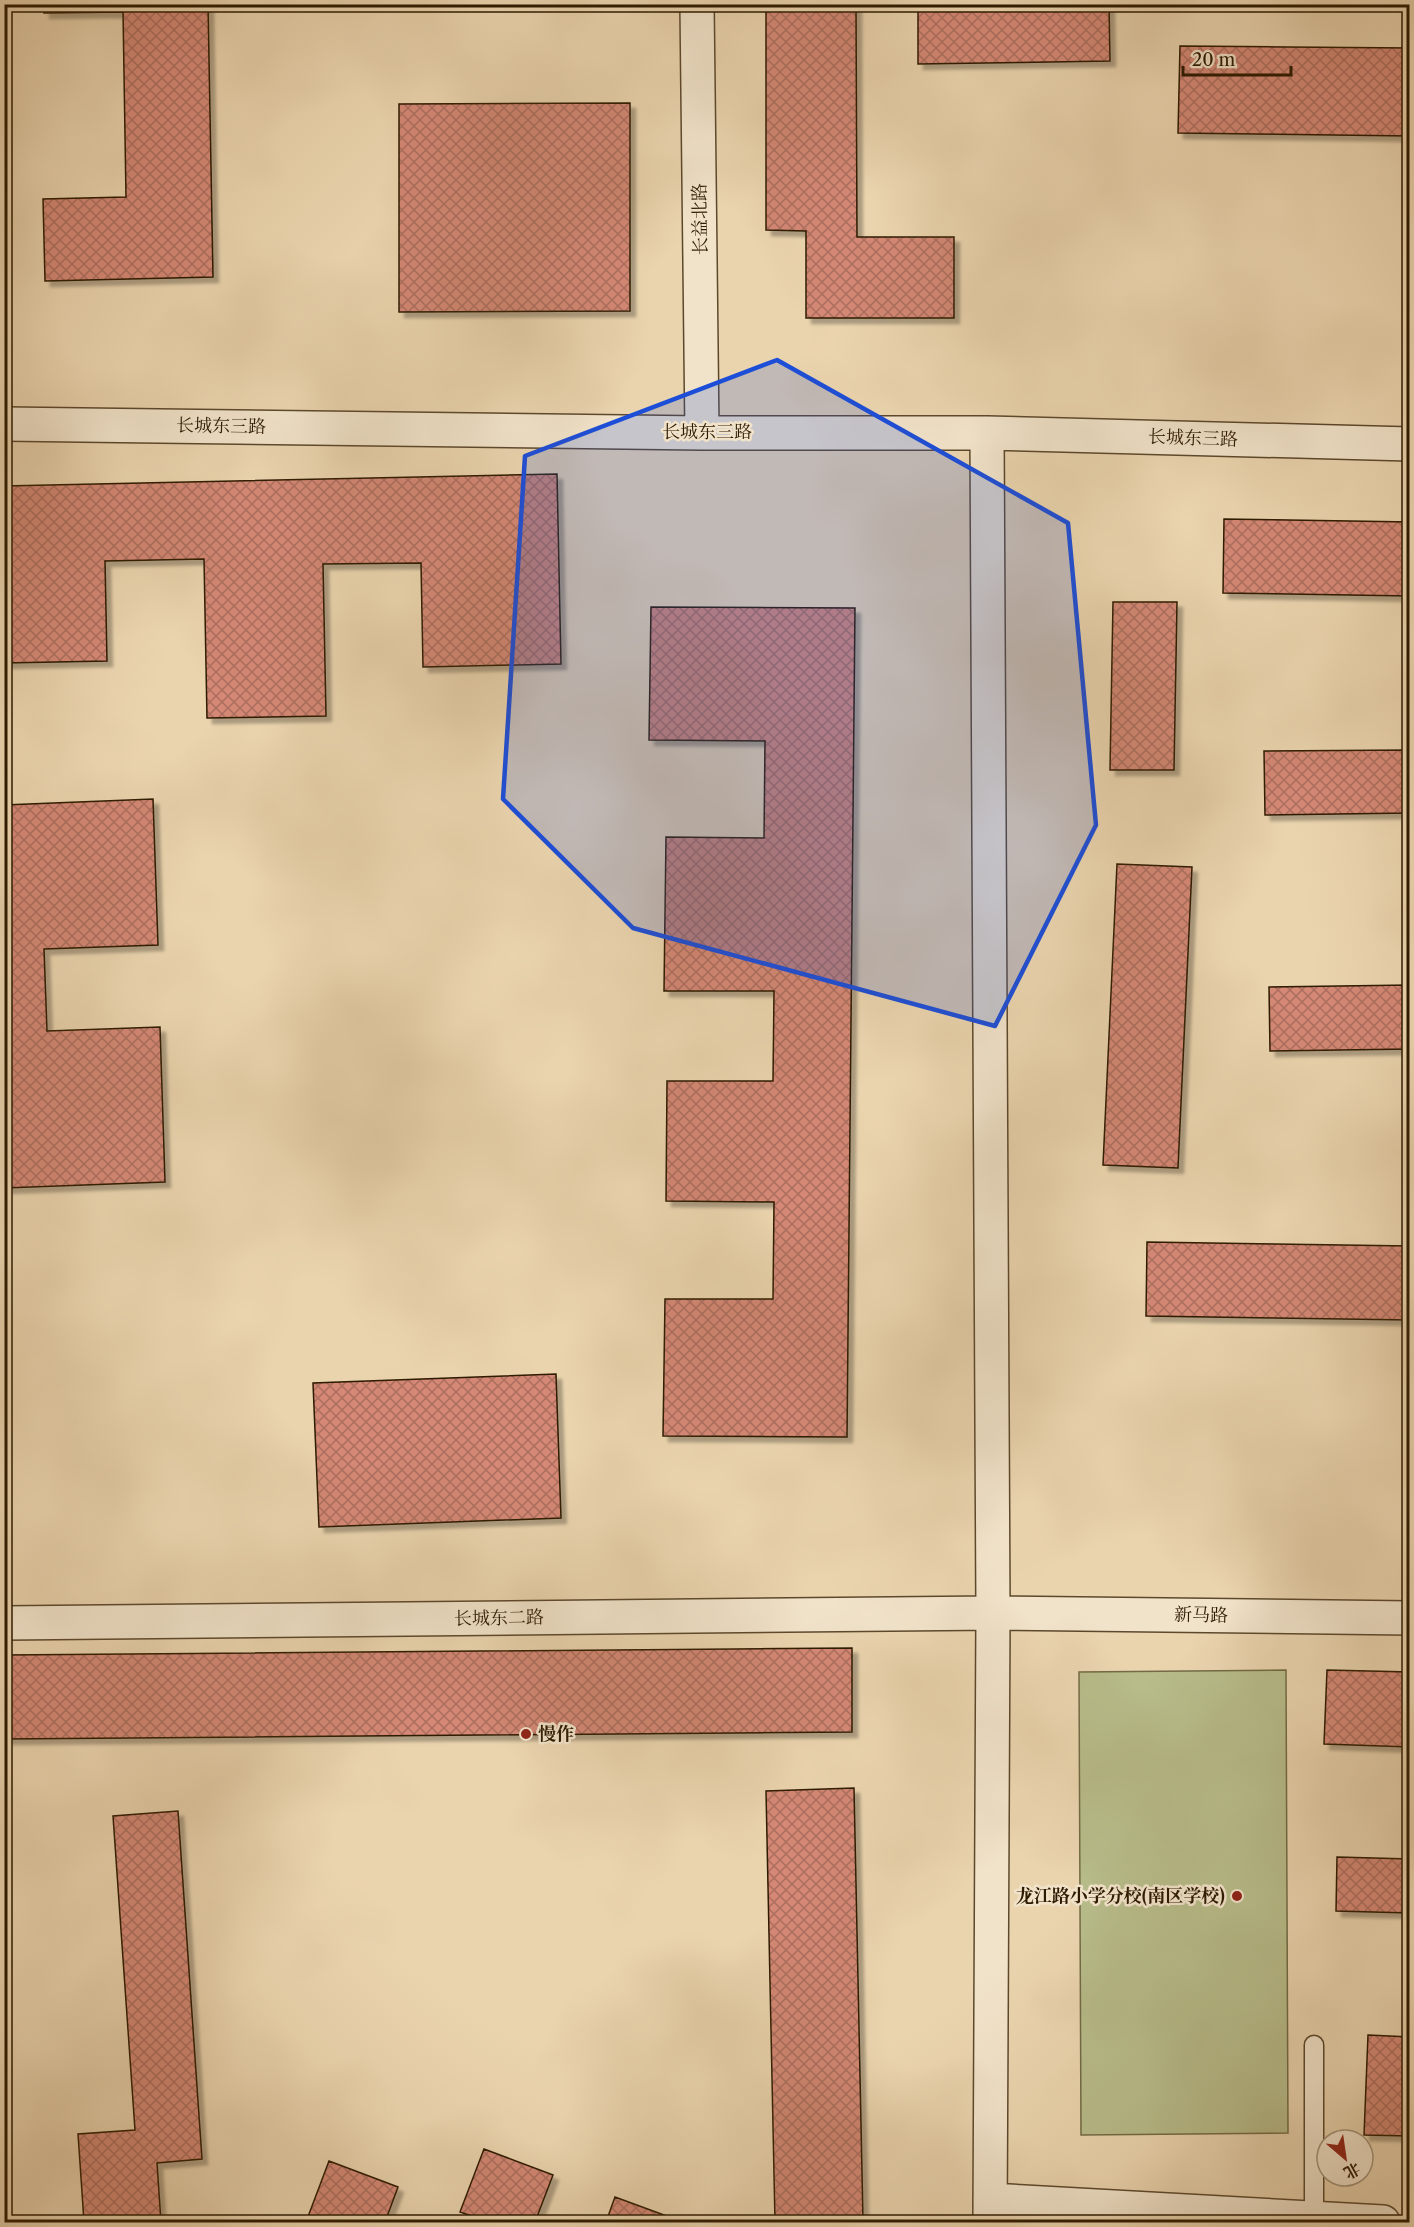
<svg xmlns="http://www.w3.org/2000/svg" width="1414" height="2227" font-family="'Libre Caslon Text','Noto Serif SC',serif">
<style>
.park{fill:#b7bc8a;stroke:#726b45;stroke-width:1.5}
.building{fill:url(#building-cross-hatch);stroke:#2d1a00;stroke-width:1.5;filter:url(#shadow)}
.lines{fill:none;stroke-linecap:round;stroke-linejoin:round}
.service-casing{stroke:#5c482c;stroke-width:21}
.minor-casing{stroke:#5c482c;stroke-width:36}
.service{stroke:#f1e3ca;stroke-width:18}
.minor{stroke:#f1e3ca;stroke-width:33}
.marked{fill:#1d4ed8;fill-opacity:0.2;stroke:#1d4ed8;stroke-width:4.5;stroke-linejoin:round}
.poi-dot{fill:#8f2418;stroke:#f1e3ca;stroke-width:2}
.labels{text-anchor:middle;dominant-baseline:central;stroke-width:5;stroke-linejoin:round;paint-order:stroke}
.street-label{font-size:18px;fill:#2d1a00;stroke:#f1e3ca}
.poi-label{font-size:18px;font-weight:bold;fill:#2d1a00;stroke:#f1e3ca;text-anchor:start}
</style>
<defs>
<pattern id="building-cross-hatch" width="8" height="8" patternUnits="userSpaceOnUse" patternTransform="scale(1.5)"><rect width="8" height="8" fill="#d48875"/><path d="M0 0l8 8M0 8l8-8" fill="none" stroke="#ac6e5e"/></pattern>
<filter id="shadow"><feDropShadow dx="5.5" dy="5.5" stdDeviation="1.5" flood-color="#0004"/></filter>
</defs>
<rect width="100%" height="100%" fill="#ead4ae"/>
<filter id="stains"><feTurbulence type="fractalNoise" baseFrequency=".00333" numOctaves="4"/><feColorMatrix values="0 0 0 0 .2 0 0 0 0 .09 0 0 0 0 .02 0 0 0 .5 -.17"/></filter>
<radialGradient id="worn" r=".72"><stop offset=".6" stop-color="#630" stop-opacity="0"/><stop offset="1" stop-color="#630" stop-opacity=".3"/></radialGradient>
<!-- park -->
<path class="park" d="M1286,1670L1288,2133L1081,2135L1079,1672Z"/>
<!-- building -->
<path class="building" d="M44,4H208L213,277L45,281L43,199L126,197L123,12L44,13Z
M918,4H1109L1110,61L918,64Z
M766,5H856L857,237H954V318H806V231L766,230Z
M1180,46L1410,48V136L1178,133Z
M630,103V311L399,312V104Z
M557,474L561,664L423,667L421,563L323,564L326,716L207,718L204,559L105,561L107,661L4,663V486Z
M1224,519L1410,522V596L1223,593Z
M1113,602H1177L1174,770H1110Z
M651,607L855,608L847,1437L663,1436L665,1299H773L774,1202L666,1201L667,1081H773L774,991H664L666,837L764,838L765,741L649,740Z
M1410,750V813L1265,815L1264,751Z
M153,799L158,945L44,949L47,1031L160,1027L165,1182L4,1188V805Z
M1117,864L1192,867L1178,1168L1103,1165Z
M1410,985V1049L1270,1051L1269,987Z
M1147,1242L1410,1246V1320L1146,1316Z
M556,1374L561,1518L319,1527L313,1383Z
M852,1648V1732L4,1739V1655Z
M1327,1670L1410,1672V1747L1324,1744Z
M854,1788L863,2220L775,2222L766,1791Z
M178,1811L202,2159L157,2163L161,2222H84L78,2134L135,2130L113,1816Z
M1337,1857L1410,1859V1913L1336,1911Z
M1368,2035L1410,2037V2136L1364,2135Z
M484,2149L553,2175L535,2222H490L460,2212Z
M329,2161L398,2187L385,2222H306Z
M615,2197L683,2222H606Z"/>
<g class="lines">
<!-- service casing -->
<g class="service-casing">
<path id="service" d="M1314,2045V2219"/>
</g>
<!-- minor casing -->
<g class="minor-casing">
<path id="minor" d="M697,4L702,433
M4,424L702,433H987L1410,444
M987,433L993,1613L990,2222
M4,1623L993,1613L1410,1618
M990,2200L1383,2222"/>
</g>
<!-- service -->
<use href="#service" class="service"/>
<!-- minor -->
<use href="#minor" class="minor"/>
</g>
<!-- marked area -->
<path class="marked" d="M777,360L1068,523L1096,825L995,1026L633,928L503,799L525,456Z"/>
<!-- markers -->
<g class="poi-dot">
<circle cx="526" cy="1734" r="6"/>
<circle cx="1237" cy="1896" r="6"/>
</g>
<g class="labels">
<!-- street labels -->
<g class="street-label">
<text transform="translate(700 219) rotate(-91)">长益北路</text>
<text transform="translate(221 426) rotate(1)">长城东三路</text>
<text x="707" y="432">长城东三路</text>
<text transform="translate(1193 438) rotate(2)">长城东三路</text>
<text transform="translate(1201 1615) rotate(1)">新马路</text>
<text transform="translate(499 1618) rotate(-1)">长城东二路</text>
</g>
<!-- poi labels -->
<g class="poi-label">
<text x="538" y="1734">慢作</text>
<text x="1225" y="1896" text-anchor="end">龙江路小学分校(南区学校)</text>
</g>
</g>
<!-- margin -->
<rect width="1414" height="2227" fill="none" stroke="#ead4ae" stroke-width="24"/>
<rect x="6" y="6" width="1402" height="2215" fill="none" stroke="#2d1a00" stroke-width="3"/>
<rect x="12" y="12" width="1390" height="2203" fill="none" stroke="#2d1a00" stroke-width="1.5"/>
<!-- north arrow -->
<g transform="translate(1345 2158) rotate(151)"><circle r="28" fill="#f1e3ca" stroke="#a39379" stroke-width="1.5"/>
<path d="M0-4.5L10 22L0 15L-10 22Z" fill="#8f2418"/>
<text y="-9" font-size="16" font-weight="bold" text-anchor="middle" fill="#2d1a00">北</text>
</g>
<!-- scale -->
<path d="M1183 66v9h108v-9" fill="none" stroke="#2d1a00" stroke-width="3"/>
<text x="1192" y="66" font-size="18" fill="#2d1a00" stroke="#f1e3ca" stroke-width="4.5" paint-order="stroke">20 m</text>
<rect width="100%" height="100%" filter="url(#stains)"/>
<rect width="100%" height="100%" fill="url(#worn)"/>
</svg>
